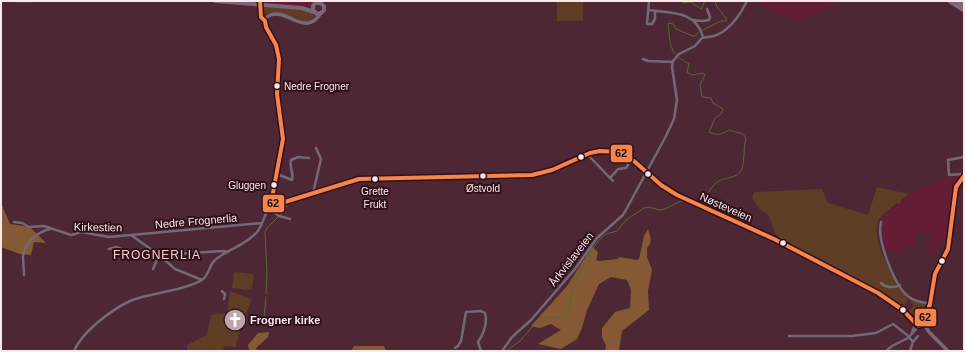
<svg xmlns="http://www.w3.org/2000/svg" width="965" height="352" font-family="Helvetica,sans-serif">
<style>
.built{fill:#641d34}
.green{fill:#5e3d24}
.forest{fill:#845934}
.lines{fill:none;stroke-linecap:round;stroke-linejoin:round}
.stream{stroke:#5a6836;stroke-width:1}
.minor{stroke:#736876;stroke-width:2.5}
.tertiary{stroke:#736876;stroke-width:3}
.secondary{stroke:#786879;stroke-width:3.5}
.primary{stroke:#7a6676;stroke-width:4}
.motorway{stroke:#7f6a7b;stroke-width:5}
.tertiary-bridge{stroke:#736876;stroke-width:3}
.bus-1-casing{stroke:#301119;stroke-width:7}
.bus-1{stroke:#f8844c;stroke-width:4}
.bus-dot{fill:#fae8eb;stroke:#301119;stroke-width:1.5}
.labels{text-anchor:middle;dominant-baseline:central;stroke-width:4;stroke-linejoin:round;paint-order:stroke}
.bus-label{font-size:10px;fill:#fae8eb;stroke:#301119}
.street-label{font-size:11px;fill:#fae8eb;stroke:#301119}
.poi-label{font-size:11px;font-weight:bold;fill:#fae8eb;stroke:#301119;text-anchor:start}
.neighbourhood-label{font-size:12px;letter-spacing:1px;fill:#fcc8d2;stroke:#301119}
.line-badge{stroke:#301119;stroke-width:1.5}
.pale-badge-label{font-size:11px;text-anchor:middle;font-weight:bold;fill:#111}
</style>
<rect width="100%" height="100%" fill="#4e2734"/>
<!-- built -->
<path class="built" d="M262,1H315L311,5L303,6L262,3Z
M764,1H839L810,16L794,19L770,10L763,5Z
M957,175H961L955,184L947,235V242L939,241L937,251H935L934,255L929,253L931,235L916,232L914,239V241L916,242L915,246L910,245L909,247H901L899,253L885,249L881,232L882,222L888,212L921,187L929,185L943,178Z"/>
<!-- green -->
<path class="green" d="M583,1V21H557V2Z
M261,7L304,10L310,12L314,16L310,21L304,22L275,12L263,14Z
M877,187L909,194L901,200L900,204L897,203C891,208 883,213 879,220C869,242 897,282 908,300L903,308L880,291L802,252L783,241L775,233L769,216L760,209L752,198L754,192L822,189L828,203L868,215Z
M234,272L254,274L252,289L247,290L232,288Z
M230,291L252,299L240,328L236,347L224,346L223,351H187V345L207,335L211,315L227,313Z
M912,300L926,304L920,316H914L908,311L913,306L910,301Z"/>
<!-- forest -->
<path class="forest" d="M1,203L10,224L30,227L46,243L34,242L31,255L20,254L1,247Z
M648,229C650,236 653,242 647,248V257L652,270L648,291L649,310L622,331L619,351H605L606,346L602,337V328L615,312L630,308L631,290L627,280L611,277L599,284L587,310L582,328L577,339L561,349L538,344L561,330L551,324L540,328L531,326L567,286L592,247L598,252L596,260L599,261L618,259L619,257L637,260L639,259L644,236Z
M269,332L268,337L256,348L257,351H249L248,345L258,333Z
M354,346H384L386,351H351Z"/>
<g class="lines">
<!-- stream -->
<path class="stream" d="M681,1L683,3L691,2L701,9L705,1
M703,30L721,21H726V18L717,7L715,1
M700,31L695,36H693L676,29L673,24L669,23L668,25C671,45 668,53 689,64L687,72L692,75L703,73L705,75L700,85L702,97L711,98L713,103L723,109L721,114L715,118L709,132C717,136 722,134 729,130L743,134L746,138C743,148 745,160 742,169C738,180 723,176 716,183C710,188 706,197 702,204
M280,215L284,212L287,205
M266,294L267,273L265,232L268,227L278,217
M264,318L266,297
M506,351L520,341L533,326L544,318L564,317L571,306L570,294L576,280L581,271L589,265L591,252L595,245L601,238L606,234L617,231L626,220L644,208L649,207L659,210L665,209L679,202L684,201L700,208V207"/>
<!-- minor -->
<path class="minor" d="M17,1H31
M649,1L647,24H652L655,19V11
M648,10C670,13 696,10 703,37
M693,20L703,21L709,20L710,17L707,9
M643,59L648,61L673,62
M588,155L613,181
M277,174L292,180C294,173 289,167 291,160L298,157L309,158
M964,176L961,174L949,175L948,160L964,157
M610,178L618,169L626,168L628,165L626,161H621L615,157
M313,193L321,159L316,148
M268,208L279,216L290,219
M14,222L22,223L29,227L44,226L71,235L81,232L109,237L131,235L159,255L175,269L202,280
M881,222C876,239 895,287 909,297C915,302 923,302 930,304
M131,235L262,223
M109,249L116,247L133,253L158,256
M153,269L159,255L223,251L228,252
M24,275C24,269 23,263 23,256C25,242 37,232 50,229
M881,283C886,288 894,288 900,285
M222,291L225,294L224,299
M912,333L915,324
M789,336H852L876,333L893,324L907,335L913,342
M455,348L458,346L461,341L466,312L481,311L485,313C488,324 484,333 478,342L481,351
M74,351C82,332 111,310 130,301C139,297 150,295 160,293C172,290 193,287 203,279C209,275 209,266 214,261C225,250 245,246 257,232C264,224 264,211 273,203
M502,351L512,337L531,320L575,269L597,238L623,215L627,208L666,136L674,119L677,100L672,67L673,61L679,54L695,46L702,38C706,37 710,37 714,36C730,31 740,15 747,1
M886,351L892,346L908,338L919,326
M910,351L913,342L918,336"/>
<!-- tertiary -->
<path class="tertiary" d="M261,14V17L265,21
M923,321L930,304L932,287L935,274L948,249L956,187L960,180L964,176"/>
<!-- secondary -->
<path class="secondary" d="M321,13C304,39 287,6 268,16L265,20V24L276,45L278,54L277,94L283,135L282,148L272,198V202L275,204H281L344,183L359,179L532,175C558,171 587,147 613,151C637,155 650,181 671,192C694,204 720,213 743,224C774,238 803,254 832,269C862,285 896,299 917,326H921L923,322L922,319L919,318L916,319L915,322
M923,322L929,332L948,351"/>
<!-- primary -->
<path class="primary" d="M215,1L302,8L314,12
M316,3H320L324,6V10L321,13L317,14L313,10V6L317,1"/>
<!-- motorway -->
<path class="motorway" d="M950,1L964,10
M959,1L964,4"/>
<!-- tertiary-bridge -->
<path class="tertiary-bridge" d="M260,1L261,14"/>
<!-- bus-1 casing -->
<g class="bus-1-casing">
<path id="bus-1" d="M260,1L261,17L265,21L266,27L276,45L279,59L277,94L283,139L272,198V202L275,205L359,179L532,175L552,170L590,153L600,151L619,152L634,161L661,185L677,195L774,239L878,293L903,310L916,324L919,326L923,324L930,304L935,274L948,249L956,187L964,176"/>
</g>
<!-- bus-1 -->
<use href="#bus-1" class="bus-1"/>
</g>
<!-- icons -->
<defs>
<g id="church-disc" transform="scale(1.15)"><circle r="9.5" fill="#bea4ab" stroke="#301119"/><path d="M-1.2-6h2.4v3.5h3.3v2.4h-3.3V6h-2.4V-.1h-3.3v-2.4h3.3Z" fill="#fff"/></g>
</defs>
<g fill-rule="evenodd">
<use href="#church-disc" x="235" y="320"/>
</g>
<!-- markers -->
<g class="bus-dot">
<circle cx="277" cy="86" r="3.5"/>
<circle cx="581" cy="157" r="3.5"/>
<circle cx="648" cy="174" r="3.5"/>
<circle cx="483" cy="176" r="3.5"/>
<circle cx="375" cy="179" r="3.5"/>
<circle cx="274" cy="185" r="3.5"/>
<circle cx="783" cy="243" r="3.5"/>
<circle cx="942" cy="261" r="3.5"/>
<circle cx="903" cy="310" r="3.5"/>
</g>
<g class="labels">
<!-- bus labels -->
<g class="bus-label">
<text x="284" y="86" text-anchor="start">Nedre Frogner</text>
<text x="266" y="185" text-anchor="end">Gluggen</text>
<text x="483" y="188">Østvold</text>
<text x="375" y="191">Grette<tspan x="375" dy="13">Frukt</tspan></text>
</g>
<!-- street labels -->
<g class="street-label">
<text transform="translate(726 207) rotate(24)">Nøsteveien</text>
<text transform="translate(196 221) rotate(-5)">Nedre Frognerlia</text>
<text transform="translate(98 227) rotate(1)">Kirkestien</text>
<text transform="translate(571 259) rotate(-52)">Årkvislaveien</text>
</g>
<!-- poi labels -->
<g class="poi-label">
<text x="250" y="320">Frogner kirke</text>
</g>
<!-- neighbourhood labels -->
<g class="neighbourhood-label">
<text x="157" y="255">FROGNERLIA</text>
</g>
</g>
<g class="line-badge">
<rect x="610" y="144" width="23" height="19" rx="4" fill="#f8844c"/>
<rect x="262" y="194" width="23" height="19" rx="4" fill="#f8844c"/>
<rect x="914" y="308" width="23" height="19" rx="4" fill="#f8844c"/>
</g>
<g class="pale-badge-label">
<text x="621" y="157">62</text>
<text x="273" y="207">62</text>
<text x="925" y="321">62</text>
</g>
<!-- border -->
<rect width="965" height="352" fill="none" stroke="#fae8eb" stroke-width="4"/>
</svg>
